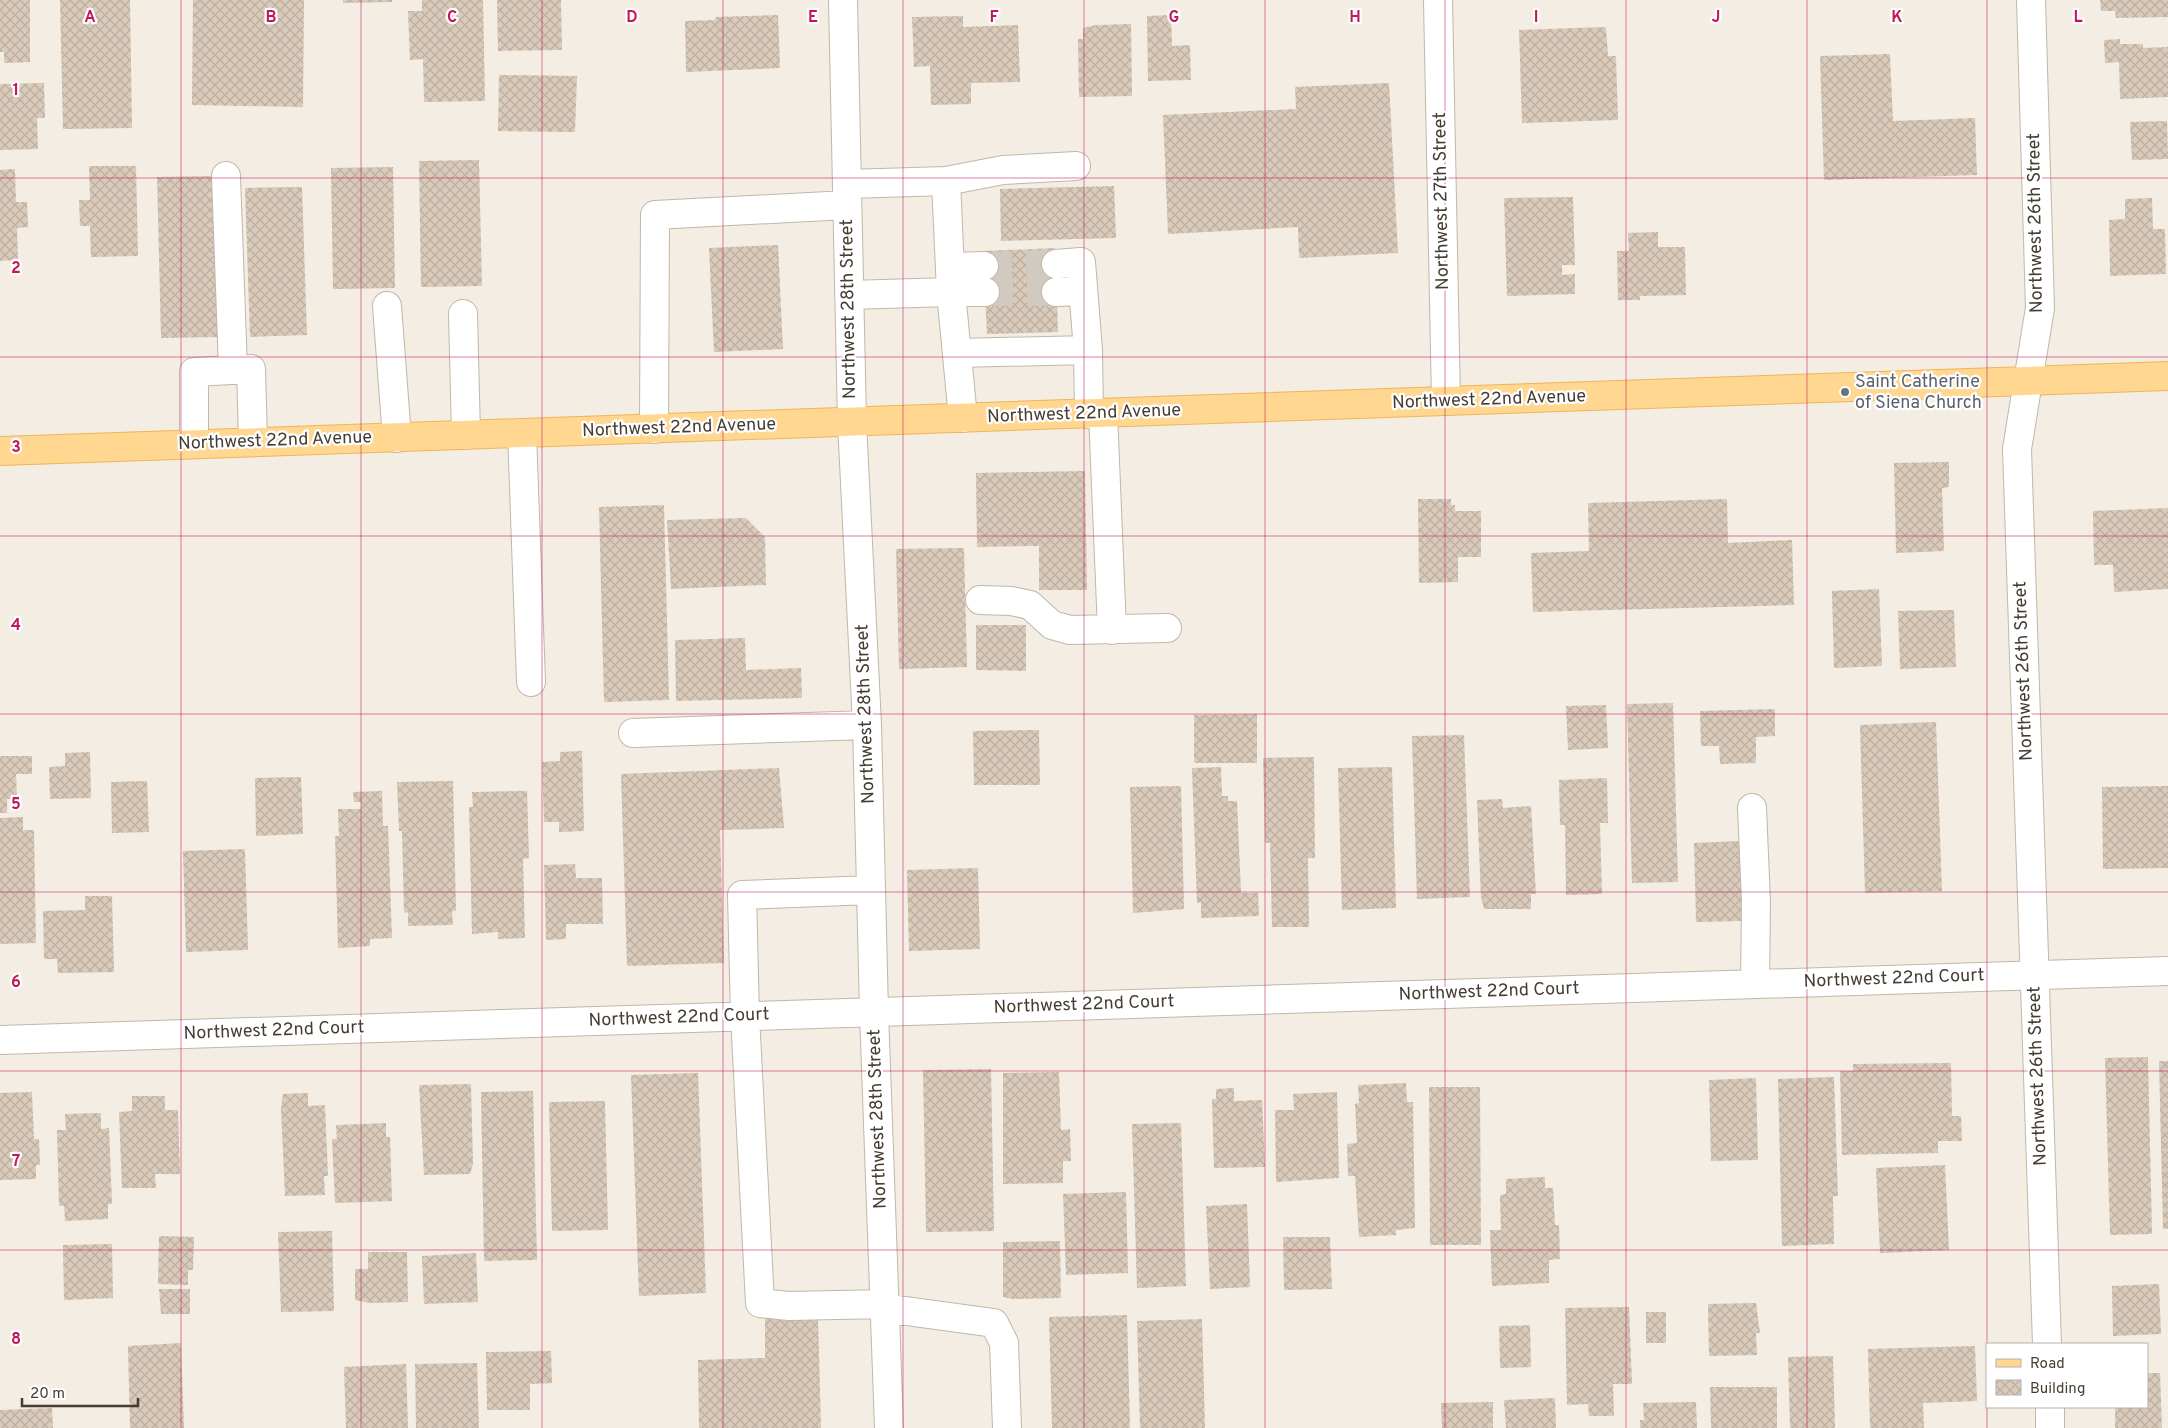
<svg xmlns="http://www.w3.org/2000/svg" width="2168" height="1428" font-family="Overpass,sans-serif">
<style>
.building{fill:url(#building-cross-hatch)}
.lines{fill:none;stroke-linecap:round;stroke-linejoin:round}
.minor-tunnel{stroke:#d0cac0;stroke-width:28;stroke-dasharray:28 14;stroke-linecap:butt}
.minor-casing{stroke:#c2b7a8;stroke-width:30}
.major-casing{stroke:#eeb556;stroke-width:30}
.minor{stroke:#fff;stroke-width:28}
.major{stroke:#ffd790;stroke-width:28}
.grid{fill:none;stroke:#c2185b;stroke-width:1;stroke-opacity:0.55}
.worship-dot{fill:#6b7280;stroke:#fff;stroke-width:2}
.labels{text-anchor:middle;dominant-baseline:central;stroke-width:4.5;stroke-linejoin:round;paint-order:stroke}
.street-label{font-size:18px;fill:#453d33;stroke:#fff}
.worship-label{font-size:18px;fill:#5b616d;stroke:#fff;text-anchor:start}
.grid-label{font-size:16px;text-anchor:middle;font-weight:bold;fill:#c2185b;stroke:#fff;stroke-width:4.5;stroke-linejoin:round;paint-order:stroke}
</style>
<defs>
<pattern id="building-cross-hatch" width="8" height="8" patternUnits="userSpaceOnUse" patternTransform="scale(1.25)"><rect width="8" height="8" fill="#d9caba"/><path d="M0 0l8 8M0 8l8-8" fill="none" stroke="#bcaea0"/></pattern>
</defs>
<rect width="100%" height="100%" fill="#f3ede3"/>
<!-- building -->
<path class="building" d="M0,0H30V62L4,63V52H0Z
M60,0H130L132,128L63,129Z
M193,0H304L303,107L192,105Z
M343,0H392V2L343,3Z
M422,0H483L485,101L424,102L423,59L410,60L408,11H422Z
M497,0H561L562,50L498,51Z
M2100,0H2168V17L2116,18L2115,11H2101Z
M778,15L780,68L686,72L685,21L715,20V17Z
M1171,15L1172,46L1190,45L1191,80L1148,81L1147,16Z
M963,16V27L1018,25L1020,82L971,83V104L931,105L930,66L914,67L912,17Z
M1131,24L1132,96L1079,97L1078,39H1083V28L1096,25Z
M1606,27L1608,56H1616L1618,120L1522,123L1519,30Z
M2120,39V44H2143V48L2168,47V97L2120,99L2119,62L2105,63L2104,40Z
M1890,54L1893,121L1975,118L1977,175L1824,180L1820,56Z
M499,75L577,76L575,132L498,131Z
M44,83L45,118H37L38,149L0,150V84Z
M1389,83L1398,253L1299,258L1298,227L1168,234L1163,115L1296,109L1295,87Z
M2167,121L2168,159L2132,160L2130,122Z
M479,160L482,286L421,287L419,161Z
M89,166H136L138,256L91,257L90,226H80L79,200H90Z
M393,167L395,288L333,289L331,168Z
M15,169L16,202H27L28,227L17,228L18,260L0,261V170Z
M214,176L218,337L161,338L157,177Z
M1114,186L1116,238L1001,241L1000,189Z
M302,187L307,335L250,337L245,188Z
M1573,197L1575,265H1562V275L1575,274V294L1507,296L1504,198Z
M2152,198L2153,229H2165L2166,274L2110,276L2109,220L2125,219V199Z
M1658,232V247H1685L1686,295L1640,296V300H1618L1617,251H1629L1628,233Z
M778,245L783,349L714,352L709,248Z
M1055,248L1058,332L987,334L983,251Z
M1949,462V487L1942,488L1944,551L1896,553L1894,463Z
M1085,471L1087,590H1039V546L977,547L976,473Z
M1418,499H1451V505H1455V511H1481V557H1458V582L1419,583Z
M1727,499L1728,543L1792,540L1794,605L1533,612L1531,553L1589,551L1588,503Z
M664,505L669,700L604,702L599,507Z
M2168,508V589L2114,592L2113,565H2094L2093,511Z
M746,518L765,537L766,585L671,589L667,520Z
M964,548L967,667L899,669L896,549Z
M1879,589L1882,666L1834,668L1832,591Z
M1954,610L1956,667L1900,669L1898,611Z
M976,625H1026V671L976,670Z
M745,638L746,670L801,668L802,698L676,701L675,640Z
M1673,703L1678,882L1632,883L1627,704Z
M1606,705L1608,748L1568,750L1566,706Z
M1775,709V736L1756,737V763L1720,764L1719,746H1701L1700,711Z
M1257,714V763H1194V715Z
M1936,722L1942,891L1865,893L1860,725Z
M1039,730L1040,785H974L973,731Z
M1464,735L1470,897L1417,899L1412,736Z
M582,751L584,831L559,832V822H544L542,762L560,761V752Z
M90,752L91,798L50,799L49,767L65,766V753Z
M0,756H32V774H16L17,799H7V813H0Z
M1314,757L1315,858H1308L1309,927H1272L1270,843H1265L1263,758Z
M1221,767L1222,796H1228V801H1237L1241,893H1258L1259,916L1201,918V902L1197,903L1192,768Z
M1392,767L1396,908L1342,910L1338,768Z
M779,768L784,828L720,830L724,963L627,966L621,774Z
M301,777L303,834L256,836L255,778Z
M1607,778L1608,823H1600L1602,894L1566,895L1565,825H1560L1559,780Z
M147,781L149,832L112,833L111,782Z
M453,781L456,911H452L453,925L408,926V912L404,913L402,831H399L397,782Z
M1181,786L1184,909L1133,913L1130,787Z
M2168,786V868L2103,869L2102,787Z
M382,791L383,826H388L392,938L370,939V946L338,948L335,836H339L338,809H361V802H354L353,792Z
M527,791L529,858L523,859L525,938L498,939V932L472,934L469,807H473L472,792Z
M1502,799L1503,808L1531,806L1536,894H1531V909H1484L1481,897L1477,800Z
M23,817V830H34L36,943L0,944V818Z
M1740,841L1743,921L1696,922L1694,843Z
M245,849L248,950L186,952L183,851Z
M575,864L576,878H602L603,924H566V939L546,940L544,865Z
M978,868L980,949L909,951L907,870Z
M85,896H112L114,972L58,973L57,959H44L43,911L85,910Z
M2148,1057L2152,1234L2110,1235L2105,1058Z
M2159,1061H2168V1229H2163Z
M1951,1063L1952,1116H1961L1962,1141H1938V1153L1842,1155L1840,1071H1853V1064Z
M991,1069L994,1231L926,1232L923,1070Z
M1059,1072L1061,1130L1070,1129L1071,1161H1063V1183L1003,1184V1073Z
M698,1073L706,1293L639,1296L631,1075Z
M1834,1077L1838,1196H1833L1834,1244L1782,1246L1778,1079Z
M1756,1078L1758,1160L1711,1161L1709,1080Z
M1406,1083L1407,1102H1413L1415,1228L1396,1230V1235L1359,1237L1355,1176H1348L1347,1144L1357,1143L1355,1104L1359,1103L1358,1085Z
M471,1084L473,1164L470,1174L424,1175L419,1085Z
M1429,1087H1480L1481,1245H1430Z
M1234,1088V1101L1262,1100L1265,1167L1214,1168L1212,1099H1216V1089Z
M533,1091L537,1260L484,1261L481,1092Z
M32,1092L34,1139H39L40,1165H36V1179L0,1180V1093Z
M1337,1092L1339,1178L1276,1182L1275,1110H1294L1293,1094Z
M308,1093V1106L325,1105L328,1176H324L325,1195L285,1196L281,1109L283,1094Z
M132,1096H165V1110H178L180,1174H155L156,1188H122L119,1112L132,1111Z
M605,1101L608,1230L552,1231L549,1102Z
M101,1113V1129L109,1128L112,1204H108V1219L65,1221L64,1206H59L57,1130H66L65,1114Z
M386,1123V1137H390L392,1201L335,1203L332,1139H337L336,1125Z
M1181,1123L1186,1286L1137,1288L1132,1124Z
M1945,1165L1949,1250L1880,1253L1876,1168Z
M1545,1177V1188H1553L1555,1225H1559L1560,1259L1549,1260V1283L1492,1286L1490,1230H1501L1500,1195L1506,1194V1179Z
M1126,1192L1128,1273L1066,1275L1063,1194Z
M1247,1204L1250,1287L1210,1289L1206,1206Z
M332,1231L334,1311L281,1312L278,1232Z
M159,1236L194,1237L193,1270H188V1285L158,1284Z
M1283,1237H1330L1332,1289L1284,1290Z
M1060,1241L1061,1298L1013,1299L1003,1297V1242Z
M112,1244L113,1298L64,1300L63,1245Z
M368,1252H407L408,1302L370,1303L355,1300V1269H368Z
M476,1253L478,1302L424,1304L422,1256Z
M2159,1284L2161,1334L2113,1336L2112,1286Z
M159,1289H190V1314H161Z
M1756,1303L1760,1333H1756L1757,1355L1709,1356L1708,1304Z
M1629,1307L1632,1384H1613L1614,1416H1589L1588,1404L1567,1405L1565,1308Z
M1646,1312H1666V1343H1646Z
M1127,1315L1130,1428H1052L1049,1317Z
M818,1317L821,1428H699L698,1360L765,1358V1318Z
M1202,1319L1205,1428H1140L1137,1321Z
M1530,1325L1531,1367L1500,1368L1499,1326Z
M181,1343L184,1428H130L128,1346Z
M1975,1346L1977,1401L1923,1403L1924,1428H1870L1868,1349Z
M551,1351L552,1383L530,1384V1410H487L486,1352Z
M1833,1356L1835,1428H1790L1788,1357Z
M477,1363L479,1428H416L415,1364Z
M406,1364L408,1428H346L344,1367Z
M2147,1373H2160L2162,1428H2115V1407H2147Z
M1710,1387H1777V1428H1711Z
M1555,1398L1556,1428H1506L1504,1400Z
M1493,1402V1428H1442L1441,1403Z
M1696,1402L1697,1428H1640V1420H1644L1643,1403Z
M52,1408L53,1428H0V1410Z"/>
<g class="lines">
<!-- minor-tunnel -->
<path class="minor-tunnel" d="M984,266L1056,264
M985,292H1056"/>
<!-- minor casing -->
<g class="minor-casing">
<path id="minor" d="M843,0L852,422L867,725L874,1012L889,1428
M1438,0L1446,401
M2031,0L2040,308L2017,449L2047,1344
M226,176L233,370
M946,181L1003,170L1076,166
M847,184L946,181L951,292L849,295
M1056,264L1081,262L1088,350
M950,267L984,266
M1056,292L1083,291
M387,306L397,438
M463,314L466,435
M957,353L1088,350L1089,414
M1103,413L1112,630
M963,418L951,292H985
M654,429L655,215L847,205
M522,433L531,682
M194,444V372L251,369L253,442
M980,600L1011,601L1030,605L1052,625L1070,630L1167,628
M633,733L867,725
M1752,808L1756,902L1755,984
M871,890L742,895L745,1016L760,1303L789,1306L884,1304
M0,1040L2168,971
M884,1308L994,1323L1004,1343L1007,1428
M2050,1407V1428"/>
</g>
<!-- major casing -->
<g class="major-casing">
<path id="major" d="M0,451L2168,376"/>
</g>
<!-- minor -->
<use href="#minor" class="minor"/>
<!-- major -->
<use href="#major" class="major"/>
</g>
<!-- grid -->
<path class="grid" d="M181,0V1428M361,0V1428M542,0V1428M723,0V1428M903,0V1428M1084,0V1428M1265,0V1428M1445,0V1428M1626,0V1428M1807,0V1428M1987,0V1344M0,178H2168M0,357H2168M0,536H2168M0,714H2168M0,892H2168M0,1071H2168M0,1250H2168M1987,1407V1428"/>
<!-- markers -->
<circle class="worship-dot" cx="1845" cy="392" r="5"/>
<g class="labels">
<!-- street labels -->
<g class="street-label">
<text transform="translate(1442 201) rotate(-91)">Northwest 27th Street</text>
<text transform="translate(2036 223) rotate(-91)">Northwest 26th Street</text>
<text transform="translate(849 309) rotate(-91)">Northwest 28th Street</text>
<text transform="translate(1489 400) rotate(-2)">Northwest 22nd Avenue</text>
<text transform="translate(1084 414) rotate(-2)">Northwest 22nd Avenue</text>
<text transform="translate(679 428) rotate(-2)">Northwest 22nd Avenue</text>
<text transform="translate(275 441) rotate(-2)">Northwest 22nd Avenue</text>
<text transform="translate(2024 671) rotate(-92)">Northwest 26th Street</text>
<text transform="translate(866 714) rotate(-92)">Northwest 28th Street</text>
<text transform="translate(1894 979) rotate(-2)">Northwest 22nd Court</text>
<text transform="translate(1489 992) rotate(-2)">Northwest 22nd Court</text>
<text transform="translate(1084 1005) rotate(-2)">Northwest 22nd Court</text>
<text transform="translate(679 1018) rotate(-2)">Northwest 22nd Court</text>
<text transform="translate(274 1031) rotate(-2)">Northwest 22nd Court</text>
<text transform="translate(2038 1076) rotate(-92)">Northwest 26th Street</text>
<text transform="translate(878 1119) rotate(-92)">Northwest 28th Street</text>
</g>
<!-- worship labels -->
<g class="worship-label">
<text x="1855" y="382">Saint Catherine<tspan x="1855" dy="21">of Siena Church</tspan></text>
</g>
</g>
<g class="grid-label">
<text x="90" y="22">A</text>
<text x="271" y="22">B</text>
<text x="452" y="22">C</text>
<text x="632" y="22">D</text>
<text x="813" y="22">E</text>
<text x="994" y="22">F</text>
<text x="1174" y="22">G</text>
<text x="1355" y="22">H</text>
<text x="1536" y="22">I</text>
<text x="1716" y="22">J</text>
<text x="1897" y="22">K</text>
<text x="2078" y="22">L</text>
<text x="16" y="95">1</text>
<text x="16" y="273">2</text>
<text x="16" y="452">3</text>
<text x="16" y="630">4</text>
<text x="16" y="809">5</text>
<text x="16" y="987">6</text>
<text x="16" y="1166">7</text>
<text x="16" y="1344">8</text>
</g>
<!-- legend -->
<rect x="1986" y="1343" width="162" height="65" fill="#ffffff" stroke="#b5b1ad"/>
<rect x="1996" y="1359" width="25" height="8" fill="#ffd790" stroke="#b5b1ad"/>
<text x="2030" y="1368" font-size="15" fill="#453d33">Road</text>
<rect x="1996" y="1380" width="25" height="15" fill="url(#building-cross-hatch)" stroke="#b5b1ad"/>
<text x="2030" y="1393" font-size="15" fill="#453d33">Building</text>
<!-- scale -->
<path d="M22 1398v8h116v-8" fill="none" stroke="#453d33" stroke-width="2.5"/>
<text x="30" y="1398" font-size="15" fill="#453d33" stroke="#ffffff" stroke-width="4" paint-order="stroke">20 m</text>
</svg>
